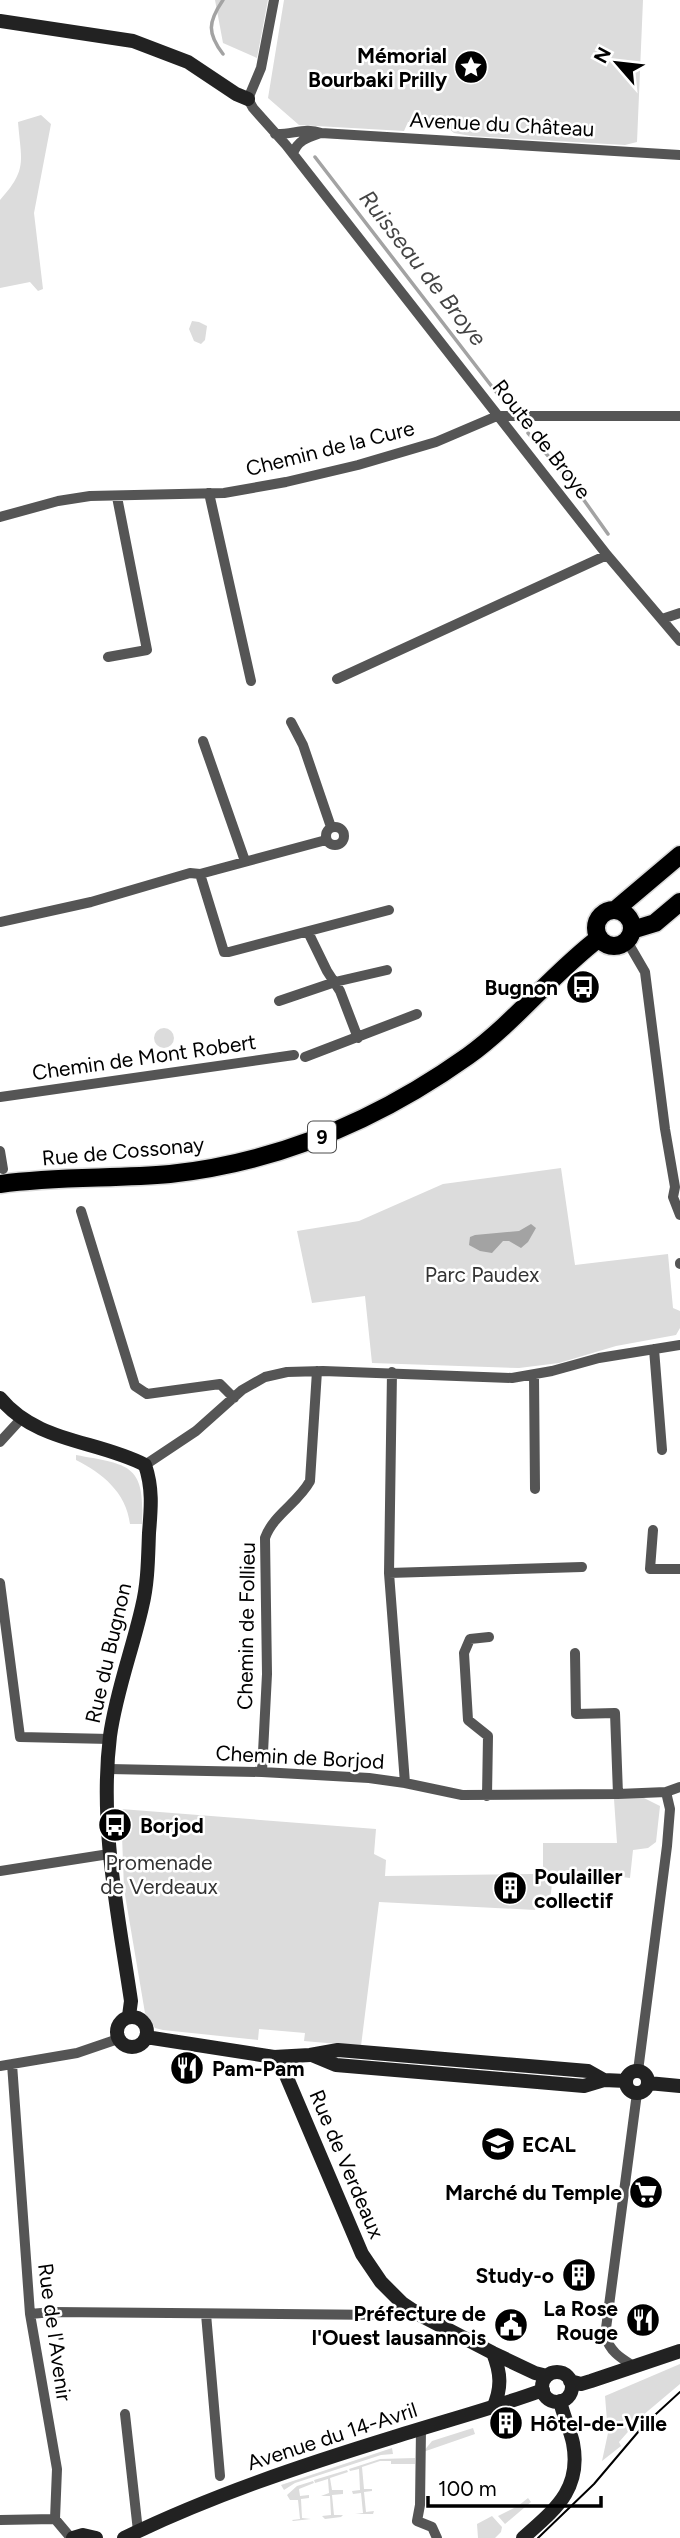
<svg xmlns="http://www.w3.org/2000/svg" width="680" height="2538" font-family="Figtree,sans-serif">
<style>
.green{fill:#dcdcdc}
.water{fill:#a3a3a3}
.lines{fill:none;stroke-linecap:round;stroke-linejoin:round}
.stream{stroke:#a3a3a3;stroke-width:3.5}
.primary-casing{stroke:#dbdbdb;stroke-width:21}
.street{stroke:#555;stroke-width:10}
.secondary{stroke:#222;stroke-width:14}
.primary{stroke:#000;stroke-width:18}
.tram{stroke:#000;stroke-width:2}
.labels{text-anchor:middle;dominant-baseline:central;stroke-width:5;stroke-linejoin:round;paint-order:stroke}
.shield{fill:#fff;stroke:#4c4c4c;stroke-width:2}
.shield-label{font-size:19px;font-weight:bold;fill:#000}
.poi-label{font-size:21px;font-weight:bold;fill:#000;stroke:#fff;text-anchor:end}
.street-label{font-size:21px;fill:#000;stroke:#fff}
.park-label{font-size:21px;fill:#333;stroke:#fff}
.water-label{font-size:23px;font-style:italic;fill:#444;stroke:#fff}
</style>
<rect width="100%" height="100%" fill="#fff"/>
<!-- green -->
<path class="green" d="M215,0H268L257,58L223,43Z
M284,0H643L637,142L625,145L471,136L454,133L442,123L408,122L404,131L299,125L268,98Z
M41,115L51,124L34,213L43,289L38,291L30,282L0,288V200C28,169 21,161 18,122Z
M192,321L199,322L207,326L205,340L201,344L194,341L189,329Z
M154 1038a10 10 0 1 1 20 0a10 10 0 1 1-20 0Z
M561,1168L575,1265L668,1254L673,1308L680,1311V1328L676,1335L616,1346L559,1363L519,1368L372,1363L365,1296L312,1303L297,1231L359,1221L443,1184Z
M76,1455C130,1465 145,1464 142,1524H130C126,1492 102,1473 76,1460Z
M640,1796L660,1806L656,1842L648,1848L633,1850L630,1878L568,1870L553,1874L550,1902L537,1903L535,1910L379,1902L361,2046L304,2041L305,2033L259,2029L258,2040L163,2030L155,2028L145,2013L124,1889L121,1809L376,1829L374,1854L386,1860L385,1876L533,1874L543,1869V1843H617L614,1799Z
M680,2364V2384L642,2416L619,2442L621,2446L602,2461L608,2433L605,2396Z
M473,2428L475,2434L423,2452L432,2441Z
M392,2448L393,2454L381,2455L295,2483L284,2490L281,2485Z
M415,2458V2464H391V2461H380L362,2467L364,2489H372V2491L364,2492L366,2512L374,2511L373,2514H355L363,2513L361,2493L353,2494L352,2491L360,2490L359,2469L350,2471L349,2469L380,2459Z
M347,2470L348,2472L330,2478L332,2490H343V2494L332,2495L334,2515H343L341,2517L325,2519L322,2516L331,2515L330,2496H321L329,2493L328,2479L315,2483L314,2480Z
M313,2481L314,2483L299,2489L300,2496L309,2495V2498L301,2499L302,2518L311,2519L293,2521L292,2520L300,2519L298,2500H290L287,2495L297,2486Z
M528,2498L531,2502L505,2524L498,2516L518,2506Z
M492,2516L502,2527L501,2532L495,2538H478L477,2524Z"/>
<!-- water -->
<path class="water" d="M531,1224L536,1228L528,1242L521,1248L509,1241H503L492,1253L480,1251L469,1245L470,1237L475,1235L519,1231Z"/>
<g class="lines">
<!-- stream -->
<path class="stream" d="M223,0C208,22 207,33 223,54
M315,157L503,401
M528,433L571,482L608,534"/>
<!-- primary casing -->
<g class="primary-casing">
<path id="primary" d="M615,910L680,855
M596 928a18 18 0 1 1 36 0a18 18 0 1 1-36 0Z
M632,930L655,923L680,902
M0,1184C56,1176 114,1179 170,1174C281,1162 378,1120 468,1056C516,1021 552,974 599,938"/>
</g>
<!-- street -->
<path class="street" d="M274,0L261,68L248,99L253,108L286,145L607,555L680,641
M275,134C292,135 305,127 321,133L680,155
M293,154C297,140 309,137 321,133
M209,493L251,681
M0,517L58,501L90,496L224,493L286,482L358,465L436,442L497,416H680
M662,619L680,613
M108,657L147,650L117,497
M337,679L607,555
M291,722L303,745L331,827
M203,741L245,861
M326 836a9 9 0 1 1 18 0a9 9 0 1 1-18 0Z
M200,874L224,952H229L389,910
M0,922L91,902L190,873L200,874L326,840
M308,932L327,971L340,991L358,1038
M627,941L645,972L665,1129L675,1187L673,1197L680,1215
M279,1001L335,982L387,970
M305,1057L417,1014
M0,1097L294,1055
M0,1151L3,1169
M81,1211L135,1386L147,1394L220,1384L234,1398
M680,1263V1264
M654,1349L662,1450
M392,1372L389,1573L405,1783
M534,1375L535,1489
M0,1442L21,1419
M145,1465L196,1431L242,1390L265,1377L287,1372L323,1371L512,1378L552,1371L599,1358L680,1345
M653,1530L650,1569H680
M389,1573L582,1567
M0,1583L20,1737L110,1739
M575,1653L576,1714L615,1713L618,1794
M109,1769L262,1772L369,1778L405,1783L462,1795L618,1794L666,1792L680,1787
M262,1772L267,1674L265,1538C273,1515 298,1503 310,1481L317,1371
M487,1796L488,1736L468,1720L464,1653L470,1639L489,1637
M0,1871L109,1854
M12,2064L30,2314L57,2469L55,2519
M0,2066L77,2053L118,2039
M638,2071L667,1846L670,1809L666,1792
M30,2314L53,2312L387,2315L402,2303
M206,2314L220,2476
M635,2367C621,2358 611,2353 605,2336L637,2093
M125,2414L138,2531
M421,2429L420,2505L417,2521L432,2527L437,2538
M0,2520L55,2519L71,2538"/>
<!-- secondary -->
<path class="secondary" d="M0,21L133,41L188,62L236,94L248,99
M0,1398C37,1443 97,1440 145,1465C153,1488 151,1509 149,1533C148,1558 148,1583 142,1607C132,1651 116,1692 110,1736C99,1825 118,1913 131,2001L129,2016
M117 2032a15 15 0 1 1 30 0a15 15 0 1 1-30 0Z
M146,2037L274,2057L310,2055L338,2050L588,2071L604,2080
M312,2055L336,2065L584,2086L604,2080L626,2081
M274,2057L282,2066L362,2254L381,2282L402,2303L420,2315L493,2353L535,2373L547,2376
M626 2082a11 11 0 1 1 22 0a11 11 0 1 1-22 0Z
M648,2083L680,2086
M493,2353C501,2373 502,2388 493,2408
M542 2387a15 15 0 1 1 30 0a15 15 0 1 1-30 0Z
M570,2381L581,2384L591,2381L680,2351
M73,2538L83,2535L96,2538
M124,2538C210,2496 303,2465 394,2437C444,2421 494,2408 543,2390
M523,2538C554,2510 582,2490 573,2443C570,2429 563,2415 560,2401"/>
<!-- primary -->
<use href="#primary" class="primary"/>
<!-- tram -->
<path class="tram" d="M538,2538L594,2484L644,2425L680,2392"/>
</g>
<!-- icons -->
<defs>
<g id="sight-disc" transform="scale(1.75)"><circle r="9.5" fill="#000" stroke="#fff"/><path d="M0-6L1.8-2.2L6-1.7L2.9 1.2L3.7 5.4L0 3.3L-3.7 5.4L-2.9 1.2L-6-1.7L-1.8-2.2Z" fill="#fff"/></g>
<g id="bus-disc" transform="scale(1.75)"><circle r="9.5" fill="#000" stroke="#fff"/><path d="M-5-6H5V4H4V6H2V4H-2V6H-4V4H-5ZM-3.5-4V0h7V-4ZM-3.5 1.2v1.5H-2V1.2ZM2 1.2v1.5H3.5V1.2Z" fill="#fff"/></g>
<g id="building-disc" transform="scale(1.75)"><circle r="9.5" fill="#000" stroke="#fff"/><path d="M-4-6H4V6H1V3H-1V6H-4ZM-2.5-4.3h1.7v1.8h-1.7ZM.8-4.3h1.7v1.8H.8ZM-2.5-1h1.7V.8h-1.7ZM.8-1h1.7V.8H.8Z" fill="#fff"/></g>
<g id="restaurant-disc" transform="scale(1.75)"><circle r="9.5" fill="#000" stroke="#fff"/><path d="M-5-6h1v4h1v-4h1v4h1v-4h1v5L-1.5 .5V6h-2V.5L-5-1ZM5-6V6H3V1.5H1.5Q1.5-4 5-6Z" fill="#fff"/></g>
<g id="university-disc" transform="scale(1.75)"><circle r="9.5" fill="#000" stroke="#fff"/><path d="M0-5L7-2L0 1L-7-2ZM-4 1L0 2.5L4 1V4Q0 6-4 4Z" fill="#fff"/></g>
<g id="supermarket-disc" transform="scale(1.75)"><circle r="9.5" fill="#000" stroke="#fff"/><path d="M-6-5.5h2.5l.6 2H6L4.5 2H-2.5L-4.4-4H-6ZM-1.5 3.2a1.3 1.3 0 1 0 .1 0ZM3 3.2a1.3 1.3 0 1 0 .1 0Z" fill="#fff"/></g>
<g id="civic-disc" transform="scale(1.75)"><circle r="9.5" fill="#000" stroke="#fff"/><path d="M-.6-6.5H3V-4.5H.6V-3L4-1V1h2V6H-6V1h2V-1L-.6-3ZM-1.2 2.5V6h2.4V2.5Z" fill="#fff"/></g>
</defs>
<g fill-rule="evenodd">
<use href="#sight-disc" x="471" y="67"/>
<use href="#bus-disc" x="583" y="987"/>
<use href="#bus-disc" x="115" y="1825"/>
<use href="#building-disc" x="510" y="1888"/>
<use href="#restaurant-disc" x="187" y="2068"/>
<use href="#university-disc" x="498" y="2144"/>
<use href="#supermarket-disc" x="646" y="2192"/>
<use href="#building-disc" x="579" y="2275"/>
<use href="#restaurant-disc" x="643" y="2320"/>
<use href="#civic-disc" x="511" y="2325"/>
<use href="#building-disc" x="506" y="2423"/>
</g>
<g class="labels">
<!-- shield labels -->
<rect class="shield" x="308" y="1121.5" width="28" height="31" rx="5"/>
<g class="shield-label">
<text x="322" y="1137">9</text>
</g>
<!-- poi labels -->
<g class="poi-label">
<text x="447" y="55">Mémorial<tspan x="447" dy="24">Bourbaki Prilly</tspan></text>
<text x="558" y="987">Bugnon</text>
<text x="140" y="1825" text-anchor="start">Borjod</text>
<text x="534" y="1876" text-anchor="start">Poulailler<tspan x="534" dy="24">collectif</tspan></text>
<text x="212" y="2068" text-anchor="start">Pam-Pam</text>
<text x="522" y="2144" text-anchor="start">ECAL</text>
<text x="622" y="2192">Marché du Temple</text>
<text x="554" y="2275">Study-o</text>
<text x="618" y="2308">La Rose<tspan x="618" dy="24">Rouge</tspan></text>
<text x="486" y="2313">Préfecture de<tspan x="486" dy="24">l'Ouest lausannois</tspan></text>
<text x="530" y="2423" text-anchor="start">Hôtel-de-Ville</text>
</g>
<!-- street labels -->
<g class="street-label">
<text transform="translate(502 124) rotate(3)">Avenue du Château</text>
<text transform="translate(542 439) rotate(52)">Route de Broye</text>
<text transform="translate(330 448) rotate(-14)">Chemin de la Cure</text>
<text transform="translate(144 1057) rotate(-8)">Chemin de Mont Robert</text>
<text transform="translate(123 1151) rotate(-5)">Rue de Cossonay</text>
<text transform="translate(246 1626) rotate(-89)">Chemin de Follieu</text>
<text transform="translate(108 1653) rotate(-77)">Rue du Bugnon</text>
<text transform="translate(300 1757) rotate(3)">Chemin de Borjod</text>
<text transform="translate(347 2164) rotate(67)">Rue de Verdeaux</text>
<text transform="translate(55 2332) rotate(82)">Rue de l'Avenir</text>
<text transform="translate(332 2436) rotate(-18)">Avenue du 14-Avril</text>
</g>
<!-- park labels -->
<g class="park-label">
<text x="482" y="1274">Parc Paudex</text>
<text x="159" y="1862">Promenade<tspan x="159" dy="24">de Verdeaux</tspan></text>
</g>
<!-- water labels -->
<g class="water-label">
<text transform="translate(423 268) rotate(52)">Ruisseau de Broye</text>
</g>
</g>
<!-- north arrow -->
<g transform="translate(617 63) rotate(298)" stroke="#ffffff" stroke-width="5" paint-order="stroke">
<path d="M0-5L12 26L0 18L-12 26Z" fill="#000000"/>
<text y="-10" font-size="19" font-weight="bold" text-anchor="middle" fill="#000000">N</text>
</g>
<!-- scale -->
<path d="M428 2496v10h173v-10" fill="none" stroke="#000000" stroke-width="3.5"/>
<text x="438" y="2496" font-size="21" fill="#000000" stroke="#ffffff" stroke-width="5" paint-order="stroke">100 m</text>
</svg>
